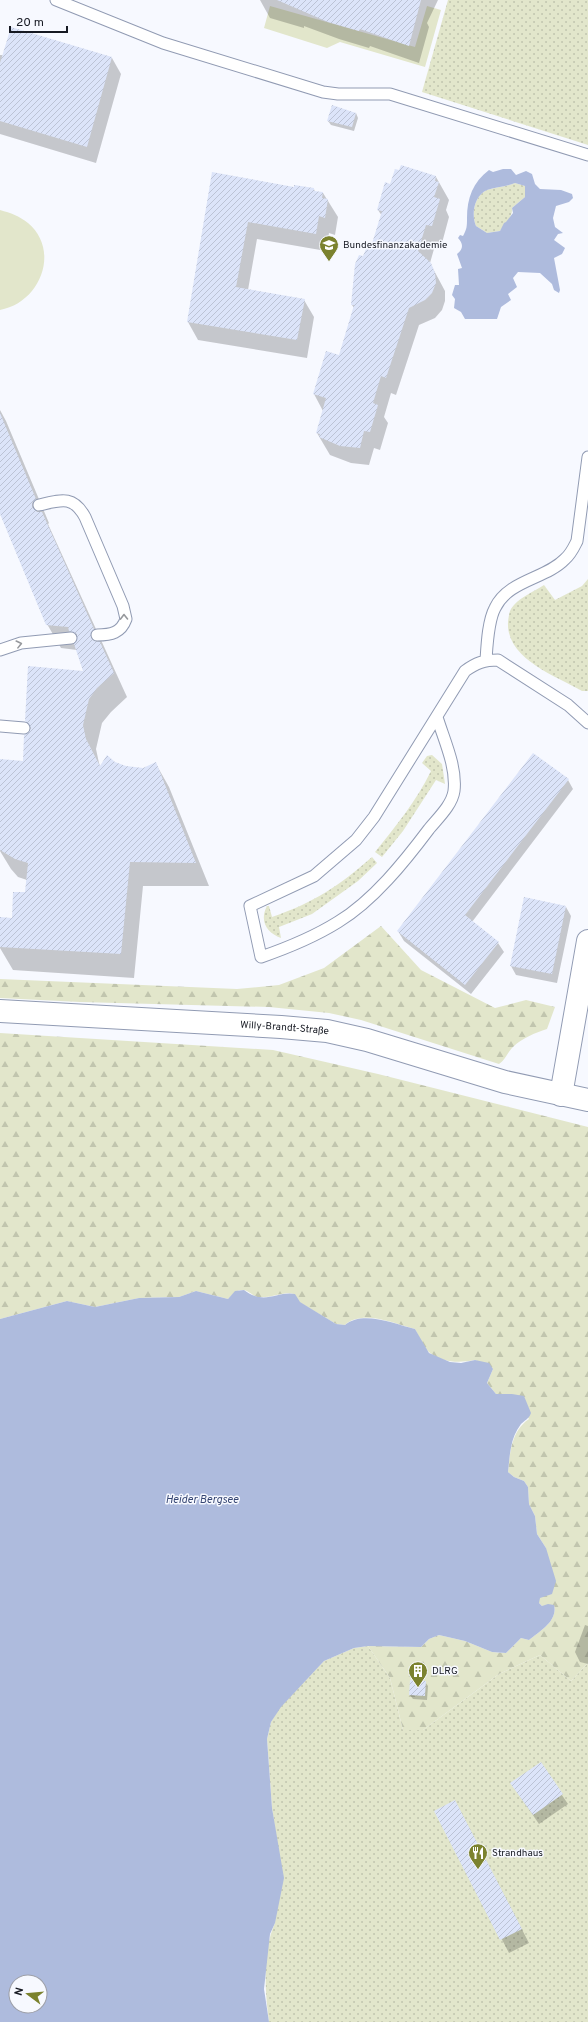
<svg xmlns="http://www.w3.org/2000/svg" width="588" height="2022" font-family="Overpass,sans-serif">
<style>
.grass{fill:url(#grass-dots)}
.forest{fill:url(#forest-firs)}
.garden{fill:#e2e6cb}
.water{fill:#aebbdd;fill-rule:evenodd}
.shadow{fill:#0003}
.building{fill:url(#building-hatch)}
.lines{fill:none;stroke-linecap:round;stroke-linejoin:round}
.service-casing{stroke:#919bb3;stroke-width:13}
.minor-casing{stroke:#919bb3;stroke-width:24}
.service{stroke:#fff;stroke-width:11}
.minor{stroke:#fff;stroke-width:22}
.oneway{stroke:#96989c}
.labels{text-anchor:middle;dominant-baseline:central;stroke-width:3;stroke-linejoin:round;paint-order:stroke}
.poi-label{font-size:10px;fill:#161922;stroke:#f7f9ff;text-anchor:start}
.street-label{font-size:10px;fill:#161922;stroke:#f7f9ff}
.water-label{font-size:11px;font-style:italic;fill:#364673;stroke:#f7f9ff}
</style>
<defs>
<pattern id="grass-dots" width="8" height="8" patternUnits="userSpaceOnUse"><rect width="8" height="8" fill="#e2e6cb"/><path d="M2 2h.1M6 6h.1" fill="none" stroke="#c1c5ae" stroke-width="1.8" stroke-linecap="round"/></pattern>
<pattern id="forest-firs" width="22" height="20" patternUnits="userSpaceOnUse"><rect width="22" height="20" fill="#e2e6cb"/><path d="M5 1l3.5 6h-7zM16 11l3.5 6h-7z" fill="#c1c5ae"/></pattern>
<pattern id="building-hatch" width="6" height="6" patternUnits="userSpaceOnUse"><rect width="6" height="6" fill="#dce4f9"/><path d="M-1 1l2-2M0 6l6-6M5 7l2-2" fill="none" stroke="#bcc3d5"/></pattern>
</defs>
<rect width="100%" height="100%" fill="#f7f9ff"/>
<!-- grass -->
<path class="grass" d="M448,0H588V145L422,92Z
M515,183L525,186V197L512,208C513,217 504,225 500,231L487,233L476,226C471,214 474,196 487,190C495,187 506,187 515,183Z
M588,579V691H582C556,676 506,659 508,622C509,615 509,610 514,605C521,597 535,591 544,585L555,600L582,586Z
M432,755L442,764L445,784L436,780L403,831L382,857L375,852C396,826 417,800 431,771L422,763L427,756Z
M372,857L377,863L358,881L312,914L279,927L281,938C267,933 259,921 267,906H269L272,917C315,902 339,886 372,857Z
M368,1646L390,1678L403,1730H423L499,1674L540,1655L571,1681L588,1663V2022H269C265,1992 262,1951 275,1923L277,1842L272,1808L267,1739L271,1722L280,1707L324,1661L354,1648Z"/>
<!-- forest -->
<path class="forest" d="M381,926L421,970L495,1008L526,1000L555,1007L547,1029C535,1033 522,1038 513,1047C507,1053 506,1059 499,1064L361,1020L329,1013L269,1007L80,1002L0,998V979L237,989L279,985L324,968Z
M0,1033L273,1050L378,1074L588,1127V1663L571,1681L540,1655L499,1674L423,1730H403L390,1678L368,1646L421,1647L429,1639L439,1635L465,1641L492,1652L506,1653L521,1638L529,1640C540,1631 558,1621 554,1605L542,1606L539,1603V1598L544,1595L546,1548L537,1534L535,1516L529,1504L528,1487L524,1481L514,1477L508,1472C510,1453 511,1431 529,1419L512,1394H496L487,1383L493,1369L475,1360C459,1363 444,1363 430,1353C424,1349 419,1336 415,1329C395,1324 363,1309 345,1325L336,1324L299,1302L294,1294C282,1291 271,1299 257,1297C253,1296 248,1290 243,1290C236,1289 232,1295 228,1299L196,1291L179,1297L139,1298L95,1307L67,1301L0,1319Z"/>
<!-- garden -->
<path class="garden" d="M270,6L415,47L427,6L441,10L425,67L340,42L327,48L264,28Z
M0,210C11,213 19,216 28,223C61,251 40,303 0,310Z"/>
<!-- water -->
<path class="water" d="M503,169H511L516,175L526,171L532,174L535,184L540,189L561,190L572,194L573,198L569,202L556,206L553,218L555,227L563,233L558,234L554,240L565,248L562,254L554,258L560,290L559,293L554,290L552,284L540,273L518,272L513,278L517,287L508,294L511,300L501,307L497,319H465L461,312L454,308L455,299L452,295L455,285H459L458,269L462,268L457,254C464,249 463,243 458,238L460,235L463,236C467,229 467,226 467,218C467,198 473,182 489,170L493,172ZM515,183L525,186V197L512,208L513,213L506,222L504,223L500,231L487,233L476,226C471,214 474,196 487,190C495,187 506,187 515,183Z
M244,1290C247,1292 251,1295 255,1296C269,1301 281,1291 295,1294L300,1302L336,1324L345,1325C363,1310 394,1324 415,1329L429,1353L450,1362L461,1363L475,1360L489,1363L493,1369L487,1383L496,1394H512L524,1396L531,1413C529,1419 525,1420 521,1424C510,1438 510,1455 508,1472L514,1477L524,1481L528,1487L529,1504L535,1516L537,1534L546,1548L556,1581L552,1594L540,1598L539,1603L542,1606L548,1604L554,1605C558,1621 540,1631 529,1640L521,1638L506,1653L492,1652L465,1641L439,1635L429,1639L421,1647L368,1646L354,1648L324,1661L281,1707L271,1722L267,1739L272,1808L284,1878L275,1923L270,1934L264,1989L269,2022H0V1319L67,1301L95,1307L139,1298L179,1297L196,1291L228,1299L235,1291ZM16,1982H40V2006H16Z"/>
<!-- shadow -->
<path class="shadow" d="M260,0H438L427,23L429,27L419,63L370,46L369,48L339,39L304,26V28L270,18Z
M0,55L112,58L121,74L96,163L0,134Z
M356,113L358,118L354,131L331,125L328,121Z
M213,174L295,188L314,189L315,192L323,193L338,217L335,235L329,233L326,251L257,239L248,290L304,300L314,317L307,358L198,340L188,322Z
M436,177L449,200L446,210L449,217L442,243L436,242L430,263L445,291V301L442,310L435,318L419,325L396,395L391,393L384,417L388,423L380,450L374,448L369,465L351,463L330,455L317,433L323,411L314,394L340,356L354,308L352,305L363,257L371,251L382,216L378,210L391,185Z
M0,410L6,421L49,523L48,524L127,697L111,712L102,723L96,749L99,763L100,766L115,763L126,767L143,769L156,764L169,787L209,886H143L134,978L13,970L0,948V935L13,919L26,893L27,880L18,877L11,869L0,851V760L24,762L31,730L26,721L84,672L77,650L61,648L47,624L0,512Z
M568,780L573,789L472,922L498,943L504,952L471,994L404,941L398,931Z
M566,907L571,916L557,983L516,975L511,966Z
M585,1625L588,1626V1664L580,1662L575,1652Z
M425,1682L428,1686L427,1700L413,1699L410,1695Z
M540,1763L568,1804L539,1824L517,1792Z
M455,1801L529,1943L509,1953L435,1811Z"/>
<!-- building -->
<path class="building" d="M277,0H421L409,46L360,29L359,31L328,22Z
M11,27L112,57L87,147L0,121V63Z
M332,105L356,113L352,127L327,121Z
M401,165L436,176L435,181L439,182L434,197L440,199L432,226L426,225L418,251L431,263L435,273L436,283L432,293L425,300L409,308L386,378L381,376L373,403L378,405L370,432L364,431L360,448L340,446L319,437L320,434L316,433L326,398L313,394L326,351L339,355L354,305H351L355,264L359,255L363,256L366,249L370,250L382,211L377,210L385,182L390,184L395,169L399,170Z
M212,172L294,187V185L314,188V191L323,192L322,198L328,199L325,218L319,216L316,234L248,222L236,287L305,299L297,340L187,322Z
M0,413L36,499L32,503V507L37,512H42L94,629L91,632V638L94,641L100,642L114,673L97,688L89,699L83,725L86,739L100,766L107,755L115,762L126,766L143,768L156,762L196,863L130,862L121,954L0,947V917L12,918L13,892H25L28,863L15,859L0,850V759L23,761L24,735L29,732L31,728L28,723L25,721L28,666L83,671L74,644L77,640V634L69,631L68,627L46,625L0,514Z
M533,753L569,779L465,915L499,942L465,985L397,931Z
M524,897L566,906L552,974L510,966Z
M410,1680L426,1681L425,1696L409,1695Z
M541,1762L563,1794L533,1815L510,1783Z
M455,1800L522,1929L500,1940L434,1811Z"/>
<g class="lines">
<!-- service casing -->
<g class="service-casing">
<path id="service" d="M56,0L163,43L323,92L338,94H390L588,155
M39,505C61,500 73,495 85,517L123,606L126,619C121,633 111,635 97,635
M0,650L21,643L71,638
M486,660C487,645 488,621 495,608C508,580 546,579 565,559C571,554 574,547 577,541L588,457
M437,717C444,740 457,767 454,791C452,805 438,818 429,829C405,861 373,901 338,922C314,937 287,948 261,957L250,906L314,876L356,840L374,817L465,671C476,663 484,660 498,660L568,705L588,723
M0,726L24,728"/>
</g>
<!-- minor casing -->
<g class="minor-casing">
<g id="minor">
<path id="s1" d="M0,1011L281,1027L327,1031L367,1040L505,1082L588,1100"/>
<path d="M561,1095L588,941"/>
</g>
</g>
<!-- service -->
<use href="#service" class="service"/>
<!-- minor -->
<use href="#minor" class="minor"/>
</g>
<!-- one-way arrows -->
<defs><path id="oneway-chevron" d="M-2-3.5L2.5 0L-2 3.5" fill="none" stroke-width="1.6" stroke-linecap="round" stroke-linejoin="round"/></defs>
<g class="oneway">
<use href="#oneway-chevron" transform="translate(124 617) rotate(-91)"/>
<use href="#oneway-chevron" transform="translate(19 644) rotate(-14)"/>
</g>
<!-- icons -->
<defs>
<g id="university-pin" transform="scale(1)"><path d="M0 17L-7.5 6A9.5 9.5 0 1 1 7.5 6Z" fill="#7b822e" stroke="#f7f9ff"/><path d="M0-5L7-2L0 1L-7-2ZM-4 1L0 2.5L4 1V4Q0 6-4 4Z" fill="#fff"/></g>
<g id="building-pin" transform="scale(1)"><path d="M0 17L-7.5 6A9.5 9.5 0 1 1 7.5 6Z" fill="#7b822e" stroke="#f7f9ff"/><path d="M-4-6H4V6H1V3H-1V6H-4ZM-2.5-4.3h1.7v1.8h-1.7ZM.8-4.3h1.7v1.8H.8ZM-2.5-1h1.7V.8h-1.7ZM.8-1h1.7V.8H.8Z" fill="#fff"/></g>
<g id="restaurant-pin" transform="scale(1)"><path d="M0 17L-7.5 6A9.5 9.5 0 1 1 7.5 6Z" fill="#7b822e" stroke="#f7f9ff"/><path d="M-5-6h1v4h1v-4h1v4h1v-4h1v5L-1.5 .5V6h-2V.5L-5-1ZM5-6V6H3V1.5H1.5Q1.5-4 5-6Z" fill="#fff"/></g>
</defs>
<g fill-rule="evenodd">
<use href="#university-pin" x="329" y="245"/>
<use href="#building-pin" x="418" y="1671"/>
<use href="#restaurant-pin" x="478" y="1853"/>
</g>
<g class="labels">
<!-- poi labels -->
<g class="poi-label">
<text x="343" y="245">Bundesfinanzakademie</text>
<text x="432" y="1671">DLRG</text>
<text x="492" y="1853">Strandhaus</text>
</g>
<!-- street labels -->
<g class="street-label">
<text stroke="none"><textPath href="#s1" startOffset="285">Willy-Brandt-Straße</textPath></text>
</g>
<!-- water labels -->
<g class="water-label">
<text x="202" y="1500">Heider Bergsee</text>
</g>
</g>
<!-- north arrow -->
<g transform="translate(28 1994) rotate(286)"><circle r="19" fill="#f7f9ff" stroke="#9d9fa7"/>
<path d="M0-3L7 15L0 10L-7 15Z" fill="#7b822e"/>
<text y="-6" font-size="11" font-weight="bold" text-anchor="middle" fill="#161922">N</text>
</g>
<!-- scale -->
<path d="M10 26v6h57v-6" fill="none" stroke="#161922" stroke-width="2"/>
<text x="16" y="26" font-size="12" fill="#161922" stroke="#f7f9ff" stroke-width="3" paint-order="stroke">20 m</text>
</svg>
